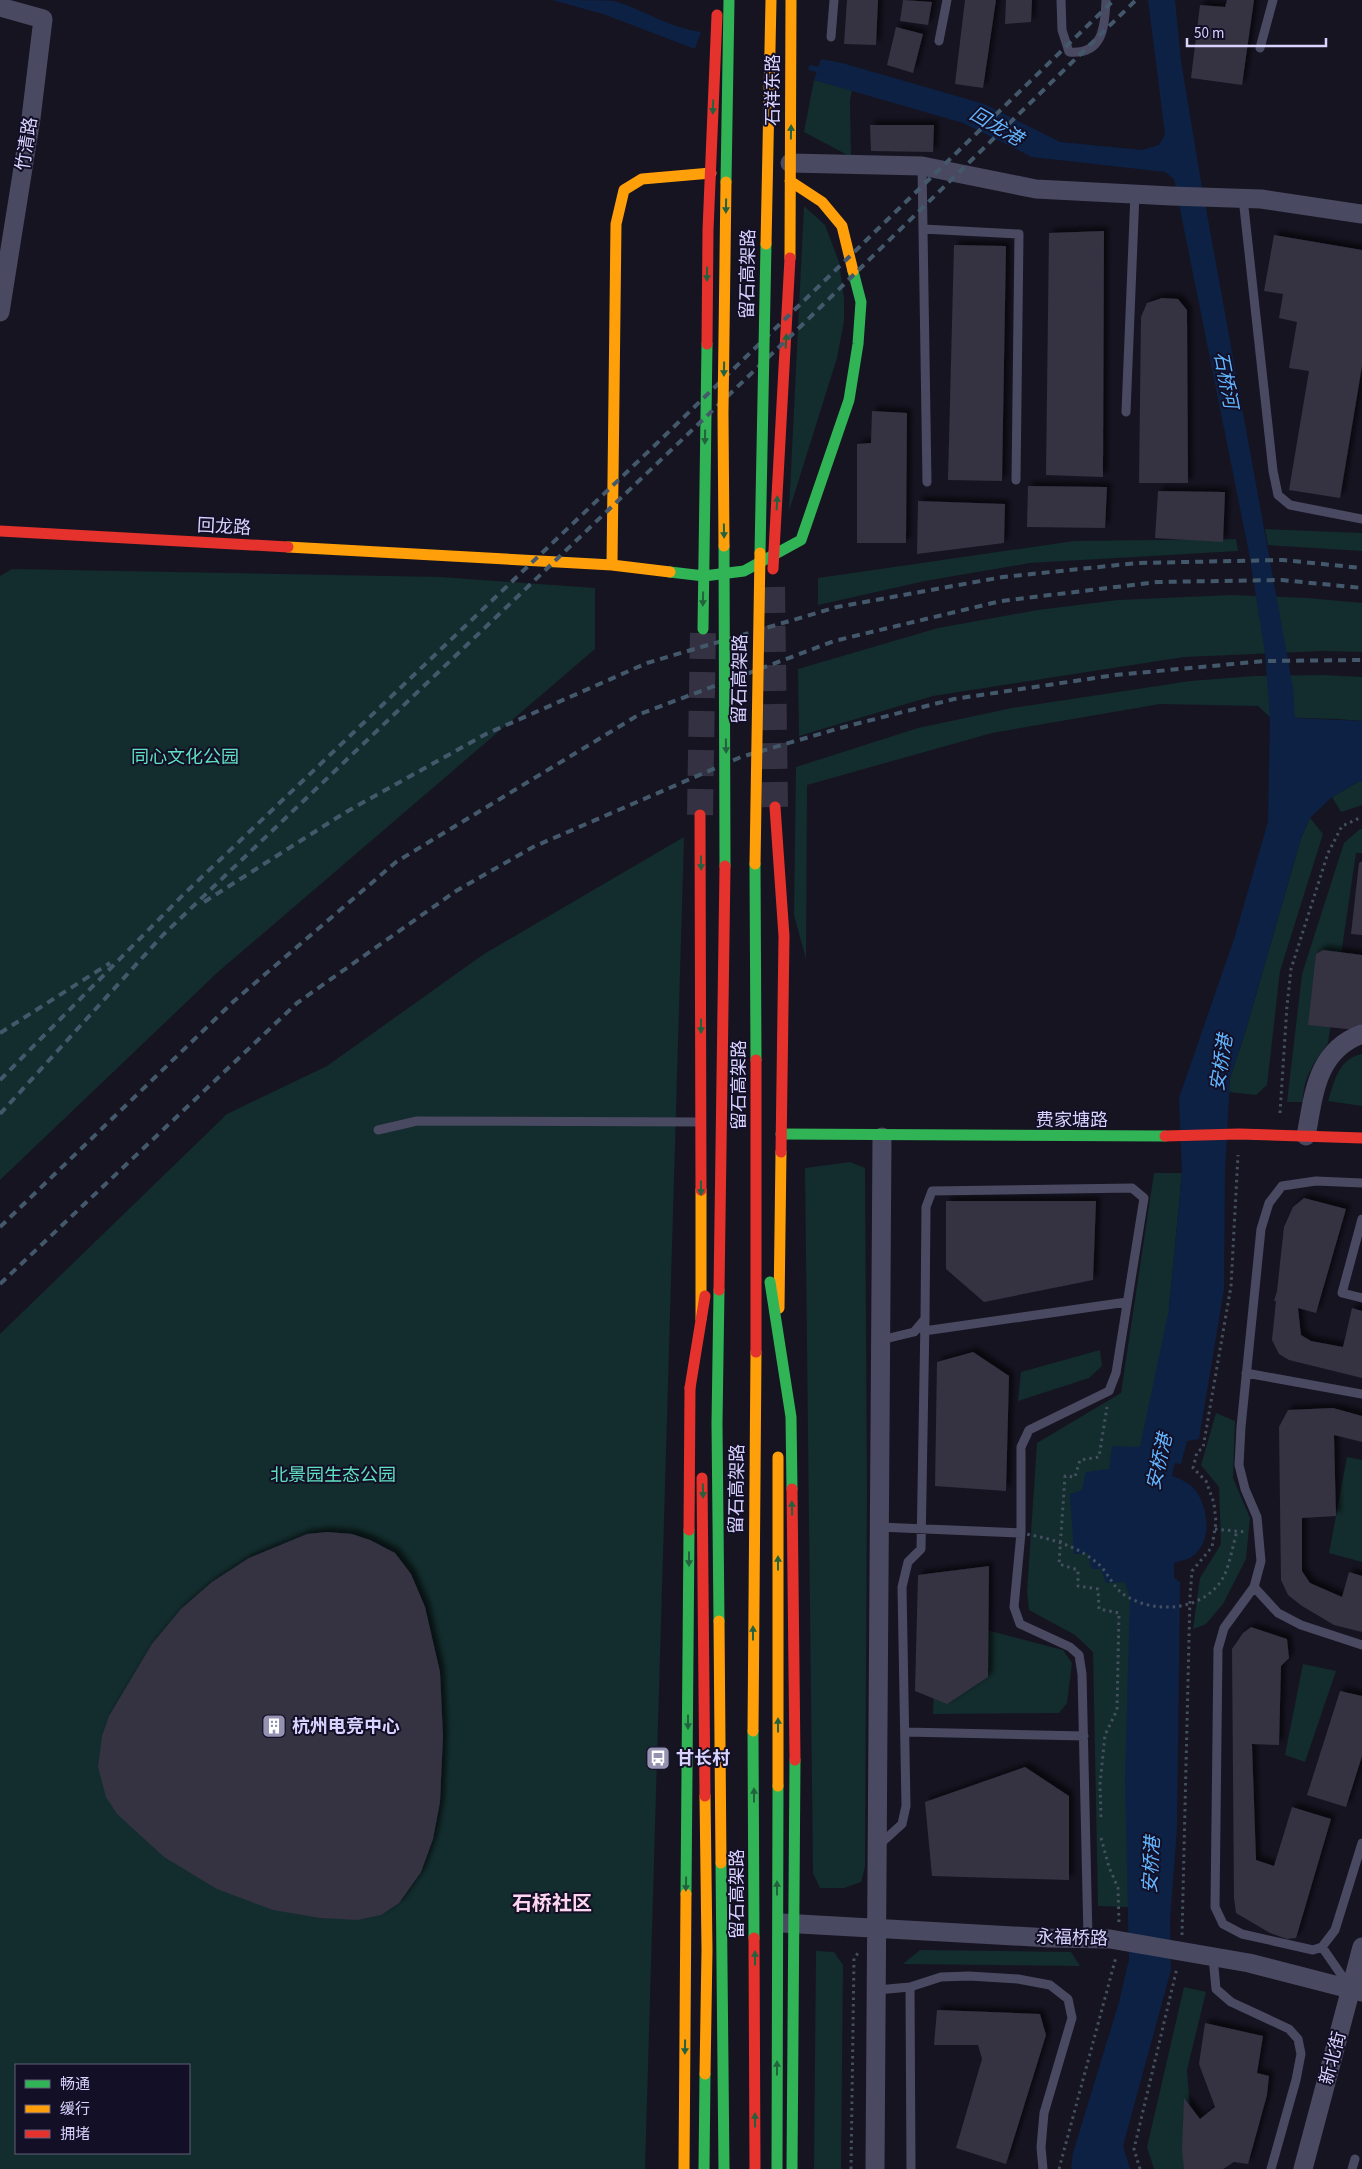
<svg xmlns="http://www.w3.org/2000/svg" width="1362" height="2169" font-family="'Source Sans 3','Noto Sans SC',sans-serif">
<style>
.green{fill:#132c2d;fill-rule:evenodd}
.water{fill:#0d2144}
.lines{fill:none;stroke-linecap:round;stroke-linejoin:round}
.stream{stroke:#0d2144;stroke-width:5.5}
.building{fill:#343243;filter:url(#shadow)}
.secondary-tunnel{stroke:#333142;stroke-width:26;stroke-dasharray:26 13;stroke-linecap:butt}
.path{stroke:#44505f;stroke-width:3;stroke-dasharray:2.5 4;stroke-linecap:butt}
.lane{stroke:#4a4962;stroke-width:9}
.street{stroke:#4a4962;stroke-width:19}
.fast{stroke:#30b455;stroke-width:11}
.slow{stroke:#ff9f0a;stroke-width:11}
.jam{stroke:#e5322d;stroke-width:11}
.rail{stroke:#43596b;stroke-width:4;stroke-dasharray:8 6;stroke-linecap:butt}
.path-bridge{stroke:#44505f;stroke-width:3;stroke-dasharray:2.5 4;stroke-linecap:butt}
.fast-bridge{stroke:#30b455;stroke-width:11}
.slow-bridge{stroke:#ff9f0a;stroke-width:11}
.jam-bridge{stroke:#e5322d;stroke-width:11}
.oneway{fill:#22623e}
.labels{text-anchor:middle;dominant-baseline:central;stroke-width:4;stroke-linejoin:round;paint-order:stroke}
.street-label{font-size:18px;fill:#d9d4ff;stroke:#130f26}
.park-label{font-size:18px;fill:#5fe0c0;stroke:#130f26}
.poi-label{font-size:18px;font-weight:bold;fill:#d9d4ff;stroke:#130f26;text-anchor:start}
.water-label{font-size:19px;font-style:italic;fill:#62b6ff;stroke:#130f26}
.quarter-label{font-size:20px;font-weight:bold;fill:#ffd6f0;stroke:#130f26}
</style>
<defs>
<filter id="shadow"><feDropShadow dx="4.5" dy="-4.5" stdDeviation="2.5" flood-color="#0009"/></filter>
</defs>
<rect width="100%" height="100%" fill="#161421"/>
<!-- green -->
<path class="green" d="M814,80L852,90L850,101L851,157L804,132Z
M804,206L825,225L839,262L844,299V321L837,358L789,511Z
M1265,529L1362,533V551L1268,545Z
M1236,539L1238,551L1030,563L925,581L818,605V578L1074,541Z
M12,569L440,577L595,588V649L218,972L0,1180V576Z
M1231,595L1307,598L1362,603V652L1322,651L1184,657L933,696L799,736L798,669L938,628L1038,610L1118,600Z
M1324,675L1362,677V721L1338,719L1270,717L1258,706L1160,704L992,733L807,785L806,959L794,915L796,767L918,728L1012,708L1190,681L1255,676Z
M1358,782H1362V805L1341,812L1332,797Z
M1310,818L1323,834L1280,971L1267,1085L1256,1095L1229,1092L1230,1078L1245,1033L1301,838Z
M1360,829H1362V853H1356L1328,1043C1314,1063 1303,1077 1303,1102H1287L1302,974L1344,843Z
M684,837L645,2169H0V1334L227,1114L327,1066L484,954ZM16,2065H189V2153H16Z
M1362,1054V1106L1328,1101C1335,1080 1338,1059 1362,1054Z
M850,1162L865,1168L867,1488L865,1867L861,1882L844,1888H820L813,1873L805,1168Z
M1154,1173H1182L1169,1309L1162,1453L1109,1469L1074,1554L1087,1553L1125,1582L1131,1595L1128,1907L1098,1906L1093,1652L1075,1635L1029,1610L1027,1592L1037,1443L1121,1393Z
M1100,1350L1102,1366L1089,1378L1018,1401L1021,1372Z
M1216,1413L1235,1421L1233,1478L1250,1518L1246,1559L1223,1604L1206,1624L1193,1629L1200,1578L1221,1544L1219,1487L1201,1465Z
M1347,1457L1362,1460V1562L1329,1553Z
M936,1624L971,1626L1063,1650L1072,1663L1067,1703L1059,1713L933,1714Z
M1303,1664L1336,1671L1305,1762L1285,1755Z
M920,1950L1071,1952L1080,1966L903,1964Z
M816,1951L834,1952L843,1965L841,2169H814Z
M1184,1987L1206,1992L1187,2070L1193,2147L1197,2169H1154L1147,2147Z"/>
<!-- water -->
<path class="water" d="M552,0C568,0 601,0 614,1C645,10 667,27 701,32L695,49L603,14Z
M1148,0H1175L1181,61L1199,170L1293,688L1295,718L1362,721V782H1358L1332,797L1310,818L1301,838L1245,1033L1230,1078L1225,1171L1224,1289L1199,1439L1187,1441L1181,1464L1175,1463L1172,1476C1181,1479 1190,1483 1196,1491C1209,1510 1213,1544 1190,1558C1185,1560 1179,1561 1174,1563V1578L1180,1582L1177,1828L1170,1920L1171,1970L1123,2146L1130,2169H1071L1073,2153L1119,2002L1129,1960L1125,1778L1130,1598L1125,1582L1106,1583L1101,1569H1092L1087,1553L1074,1554L1070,1494L1082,1490L1086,1472L1109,1469L1112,1446L1140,1447L1169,1309L1182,1173L1179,1098L1234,939L1268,822L1270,718L1265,653L1249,553L1174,179L1165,172L1032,157L963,123L814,80L821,59L842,63L984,104L1060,142L1142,150L1159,145L1165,134Z"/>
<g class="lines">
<!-- stream -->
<path class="stream" d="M811,68L824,71"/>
</g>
<!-- building -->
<path class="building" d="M847,0H878L876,45L844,44Z
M903,0L932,2L928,25L900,21Z
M965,0H996L983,88L955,84Z
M1006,0H1032L1031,22L1005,24Z
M1227,0H1254L1242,85L1191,78L1200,5L1225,7Z
M896,27L923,34L913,73L887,65Z
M870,125H934L933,152L871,151Z
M1104,231L1103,477L1046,475L1049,233Z
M1274,235L1362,250V366L1340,498L1289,490L1309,371L1289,368L1297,322L1279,318L1283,294L1264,291Z
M954,245L1006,246L1002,481L948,480Z
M1162,298L1178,299L1187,310L1188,483H1139L1141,317L1147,303Z
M872,411L907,413L906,543H857V444L871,443Z
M1028,486L1107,487L1105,528L1027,527Z
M1158,491L1225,492L1223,542L1155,538Z
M918,501L1005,504L1004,543L917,554Z
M1362,861V935L1351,934L1359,863Z
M1323,950L1362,955V1026L1356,1030L1308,1025L1316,954Z
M1304,1198L1346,1209L1316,1313L1298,1308L1301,1335L1311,1341L1343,1347L1352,1308L1362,1311V1378L1289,1360L1279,1354L1272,1340L1276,1301H1274L1277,1291L1284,1227L1293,1207Z
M946,1201H1096L1093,1280L984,1302L946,1269Z
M973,1352L1009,1376L1006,1491L935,1486L937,1362Z
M1333,1408L1362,1416V1442L1334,1435L1336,1516L1302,1518V1571L1310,1583L1342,1597L1349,1572L1362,1576V1632L1334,1625L1302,1606L1288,1595L1281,1580L1279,1427L1288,1410Z
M327,1532L352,1534L370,1540L395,1553L411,1574L425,1607L440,1672L443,1736L440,1802L433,1839L421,1872L399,1903L381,1915L358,1920L320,1918L273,1910L217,1889L164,1857L117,1814L106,1797L98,1767L102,1736L109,1716L152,1644L181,1609L212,1582L249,1558L307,1534Z
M989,1566L988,1677L947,1704L915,1691L918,1575Z
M1251,1627L1287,1639L1289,1658L1281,1666L1279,1745L1252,1744L1256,1860L1274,1866L1292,1807L1331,1819L1296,1938L1287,1939L1270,1933L1236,1913L1234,1898L1232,1649L1243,1633Z
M1340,1691L1362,1696V1756L1346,1807L1307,1795Z
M1025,1767L1069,1796V1880L932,1876L925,1802Z
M937,2010L1040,2014L1046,2035L1006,2164L956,2148L982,2059L978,2045H934Z
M1205,2023L1263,2036L1257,2073L1269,2076L1267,2095L1248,2164L1234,2162L1223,2169H1184L1182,2150L1184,2098L1200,2119L1215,2107L1199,2064Z"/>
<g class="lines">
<!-- secondary-tunnel -->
<path class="secondary-tunnel" d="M772,587L775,807
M700,815L703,629"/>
<!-- path -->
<path class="path" d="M1280,1113L1287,1006L1291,969L1328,853L1342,826L1362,817
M1215,1529L1245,1532
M1101,1817L1100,1784L1105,1735L1117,1710L1119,1613L1099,1609L1098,1589L1078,1586V1570L1059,1564L1065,1476L1075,1477L1080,1460L1099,1457L1107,1407
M1101,1838L1109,1867L1118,1888L1119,1924
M1182,1935L1190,1597L1192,1571L1212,1547L1216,1522L1214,1503L1206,1481L1193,1468L1197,1452L1203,1448L1231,1286L1238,1155
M851,2169L854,1958L859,1952
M1059,2169L1116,1957
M1140,2169L1134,2149L1177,1968"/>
<!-- lane -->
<path class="lane" d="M1061,0L1062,30L1069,52C1103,55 1105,27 1106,0
M831,37L834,0
M939,41L947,0
M1260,48L1273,0
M922,166L927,482
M1243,198L1273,471L1278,495L1290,505L1362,519
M923,229L1019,234L1016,480
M1126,412L1135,193
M378,1130L417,1121L700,1122
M1362,1183L1316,1181L1282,1186L1269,1203L1261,1229L1241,1427L1239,1465L1245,1489L1257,1517L1261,1561L1254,1587L1224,1628L1218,1649L1215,1907L1223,1924L1242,1934L1313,1950L1322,1947L1335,1930L1362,1843
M1362,1219L1342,1293L1362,1298
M924,1331L1127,1302
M881,1340L914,1332L925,1319L926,1207L932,1191L1132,1188L1144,1198L1116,1373L1109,1391L1029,1430L1021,1447V1533L1014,1607L1020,1624L1070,1647L1079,1655L1082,1674L1088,1938
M1246,1373L1362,1394
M879,1527L1021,1533
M1254,1587L1278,1613L1301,1625L1362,1645
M905,1732L1084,1736
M879,1845L902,1824L906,1806L902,1587L908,1562L921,1549L925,1319
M1322,1947L1349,1986
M1213,1957L1216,1989L1231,2002L1289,2029L1298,2039L1301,2054L1296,2080L1271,2169
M910,1987L911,2169
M877,1990L910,1987L941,1977L969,1976L1018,1979L1050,1985L1068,1999L1072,2018L1044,2113L1041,2147L1043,2169
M1352,2169L1355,2159"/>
<!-- street -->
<path class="street" d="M0,7L43,19L31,118L0,312
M790,163L922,166L1036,189L1171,196L1261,199L1362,214
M1306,1136C1314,1094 1316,1051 1362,1034
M782,1923L1050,1938L1110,1939L1249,1963L1362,1992
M875,2169L882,1137
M1303,2169L1362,1947"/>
<!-- fast -->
<path class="fast" d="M670,572L704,576L744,571L801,540L849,400L858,344L861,302L853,271
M703,629L707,344
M781,1134L1165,1136
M686,1894L689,1530
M704,2169L705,2074
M777,2169L778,1786"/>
<!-- slow -->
<path class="slow" d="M790,181L822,202L842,226L853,271
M790,258L791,0
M288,547L612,565L670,572
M612,565L616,224L624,190L642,179L711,173
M701,1190V1319
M779,1308L781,1152
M778,1786V1457
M705,2074L707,1950L705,1796
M684,2169L686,1894"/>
<!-- jam -->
<path class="jam" d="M707,344L708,230L717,15
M0,531L288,547
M773,569L790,258
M775,807L784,936L781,1152
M700,815L701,1190
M1165,1136L1239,1134L1362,1138
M702,1478L705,1796
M689,1530L690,1388"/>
<!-- rail -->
<path class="rail" d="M204,902L346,812L486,734L647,663L837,607L1003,577L1137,563L1283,560L1362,568
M0,1033L110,963
M0,1080L184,894L650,450L1114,0
M0,1114L163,935L800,327L1136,0
M0,1227L234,1001L396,862L640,714L834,641L1001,601L1157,582L1282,580L1362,588
M0,1284L297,1003L456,891L533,847L741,757L840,728L954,699L1115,675L1265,661L1362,660"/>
<!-- path-bridge -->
<path class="path-bridge" d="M1021,1533C1047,1538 1074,1544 1096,1562C1107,1570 1112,1586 1123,1594C1153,1615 1205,1612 1224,1576C1230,1563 1233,1545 1237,1531"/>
<!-- fast-bridge -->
<path class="fast-bridge" d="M726,182L729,0
M724,546L725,866
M760,553L766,244
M755,864L756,1060
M770,1282L791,1417L792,1489
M719,1621L717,1423L719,1290
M753,1731L754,1938
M721,1863L724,2169
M792,2169L795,1760"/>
<!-- slow-bridge -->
<path class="slow-bridge" d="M766,244L771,0
M724,546L723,413L726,182
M755,864L760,553
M719,1621L721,1863
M753,1731L756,1352"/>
<!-- jam-bridge -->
<path class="jam-bridge" d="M719,1290L725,866
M756,1352V1060
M690,1388L705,1296
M792,1489L795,1760
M754,1938L755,2169"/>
</g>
<!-- one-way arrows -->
<defs><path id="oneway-solid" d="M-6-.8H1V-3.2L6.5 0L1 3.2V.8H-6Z" transform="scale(1.25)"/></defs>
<g class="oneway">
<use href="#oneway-solid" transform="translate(713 107) rotate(92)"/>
<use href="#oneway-solid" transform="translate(791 132) rotate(-89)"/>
<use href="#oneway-solid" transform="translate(726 206) rotate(91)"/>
<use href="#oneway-solid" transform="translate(707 274) rotate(91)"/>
<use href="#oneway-solid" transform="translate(786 341) rotate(-87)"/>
<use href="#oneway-solid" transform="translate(724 369) rotate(91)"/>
<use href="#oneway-solid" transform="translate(705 437) rotate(91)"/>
<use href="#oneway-solid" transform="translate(777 503) rotate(-87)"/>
<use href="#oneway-solid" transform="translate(724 531) rotate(89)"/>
<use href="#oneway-solid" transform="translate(703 599) rotate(91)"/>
<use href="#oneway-solid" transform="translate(726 746) rotate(89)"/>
<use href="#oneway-solid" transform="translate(701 863) rotate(89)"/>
<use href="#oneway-solid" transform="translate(701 1026) rotate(90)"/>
<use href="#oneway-solid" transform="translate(701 1188) rotate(90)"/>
<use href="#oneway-solid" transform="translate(703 1491) rotate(89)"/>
<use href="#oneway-solid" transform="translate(792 1508) rotate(-91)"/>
<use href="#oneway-solid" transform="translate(689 1559) rotate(90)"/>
<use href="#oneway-solid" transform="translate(778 1563) rotate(-90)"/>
<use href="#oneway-solid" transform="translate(753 1633) rotate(-90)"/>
<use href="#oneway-solid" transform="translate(688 1722) rotate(90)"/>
<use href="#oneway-solid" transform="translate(778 1725) rotate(-90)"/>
<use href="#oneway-solid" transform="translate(754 1795) rotate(-90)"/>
<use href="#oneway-solid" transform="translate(686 1884) rotate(91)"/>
<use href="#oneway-solid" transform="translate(777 1888) rotate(-90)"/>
<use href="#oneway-solid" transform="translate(755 1958) rotate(-90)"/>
<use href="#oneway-solid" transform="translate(685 2047) rotate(91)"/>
<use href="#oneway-solid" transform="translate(777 2068) rotate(-90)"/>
<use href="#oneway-solid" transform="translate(755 2120) rotate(-90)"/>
</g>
<!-- icons -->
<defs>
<g id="building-square" transform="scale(1.25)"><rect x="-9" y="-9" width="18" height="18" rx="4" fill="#9591b1" stroke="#130f26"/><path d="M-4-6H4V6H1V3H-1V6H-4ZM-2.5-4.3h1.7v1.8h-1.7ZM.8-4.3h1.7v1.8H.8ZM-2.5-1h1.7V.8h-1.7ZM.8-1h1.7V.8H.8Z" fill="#fff"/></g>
<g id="bus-square" transform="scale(1.25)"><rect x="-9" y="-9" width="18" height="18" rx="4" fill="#9591b1" stroke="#130f26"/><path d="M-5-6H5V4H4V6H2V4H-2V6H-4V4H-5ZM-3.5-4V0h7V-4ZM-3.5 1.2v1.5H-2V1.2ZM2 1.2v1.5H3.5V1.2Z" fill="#fff"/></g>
</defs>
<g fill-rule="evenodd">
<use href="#building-square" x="274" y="1726"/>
<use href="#bus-square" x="658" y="1758"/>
</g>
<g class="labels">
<!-- street labels -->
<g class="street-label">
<text transform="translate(773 90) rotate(-90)">石祥东路</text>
<text transform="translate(27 144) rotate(-81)">竹清路</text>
<text transform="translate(748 274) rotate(-89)">留石高架路</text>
<text transform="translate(224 527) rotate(3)">回龙路</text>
<text transform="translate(740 679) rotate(-89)">留石高架路</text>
<text transform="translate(739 1085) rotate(-90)">留石高架路</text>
<text x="1072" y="1120">费家塘路</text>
<text transform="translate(737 1489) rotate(-89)">留石高架路</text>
<text transform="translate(737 1894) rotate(-90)">留石高架路</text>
<text transform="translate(1072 1938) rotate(2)">永福桥路</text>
<text transform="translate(1333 2058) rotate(-75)">新北街</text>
</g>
<!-- park labels -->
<g class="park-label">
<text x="185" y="757">同心文化公园</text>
<text x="333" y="1475">北景园生态公园</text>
</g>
<!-- poi labels -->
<g class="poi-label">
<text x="292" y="1726">杭州电竞中心</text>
<text x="676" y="1758">甘长村</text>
</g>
<!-- water labels -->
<g class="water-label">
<text transform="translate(996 127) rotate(30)">回龙港</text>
<text transform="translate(1225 380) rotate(79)">石桥河</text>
<text transform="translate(1222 1063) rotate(-81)">安桥港</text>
<text transform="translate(1160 1462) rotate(-77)">安桥港</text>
<text transform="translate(1152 1865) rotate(-87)">安桥港</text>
</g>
<!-- quarter labels -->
<g class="quarter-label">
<text x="552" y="1904">石桥社区</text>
</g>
</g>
<!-- legend -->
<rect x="15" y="2064" width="175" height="90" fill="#130f26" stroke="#625e7d"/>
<rect x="25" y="2080" width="25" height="8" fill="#30b455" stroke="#625e7d"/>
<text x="60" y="2089" font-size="15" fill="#d9d4ff">畅通</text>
<rect x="25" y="2105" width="25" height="8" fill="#ff9f0a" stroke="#625e7d"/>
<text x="60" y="2114" font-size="15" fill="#d9d4ff">缓行</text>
<rect x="25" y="2130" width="25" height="8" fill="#e5322d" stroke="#625e7d"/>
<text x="60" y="2139" font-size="15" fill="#d9d4ff">拥堵</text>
<!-- scale -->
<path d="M1187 38v8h139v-8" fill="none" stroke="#d9d4ff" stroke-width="2.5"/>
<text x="1194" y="38" font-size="15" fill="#d9d4ff" stroke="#130f26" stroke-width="4" paint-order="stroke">50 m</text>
</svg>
